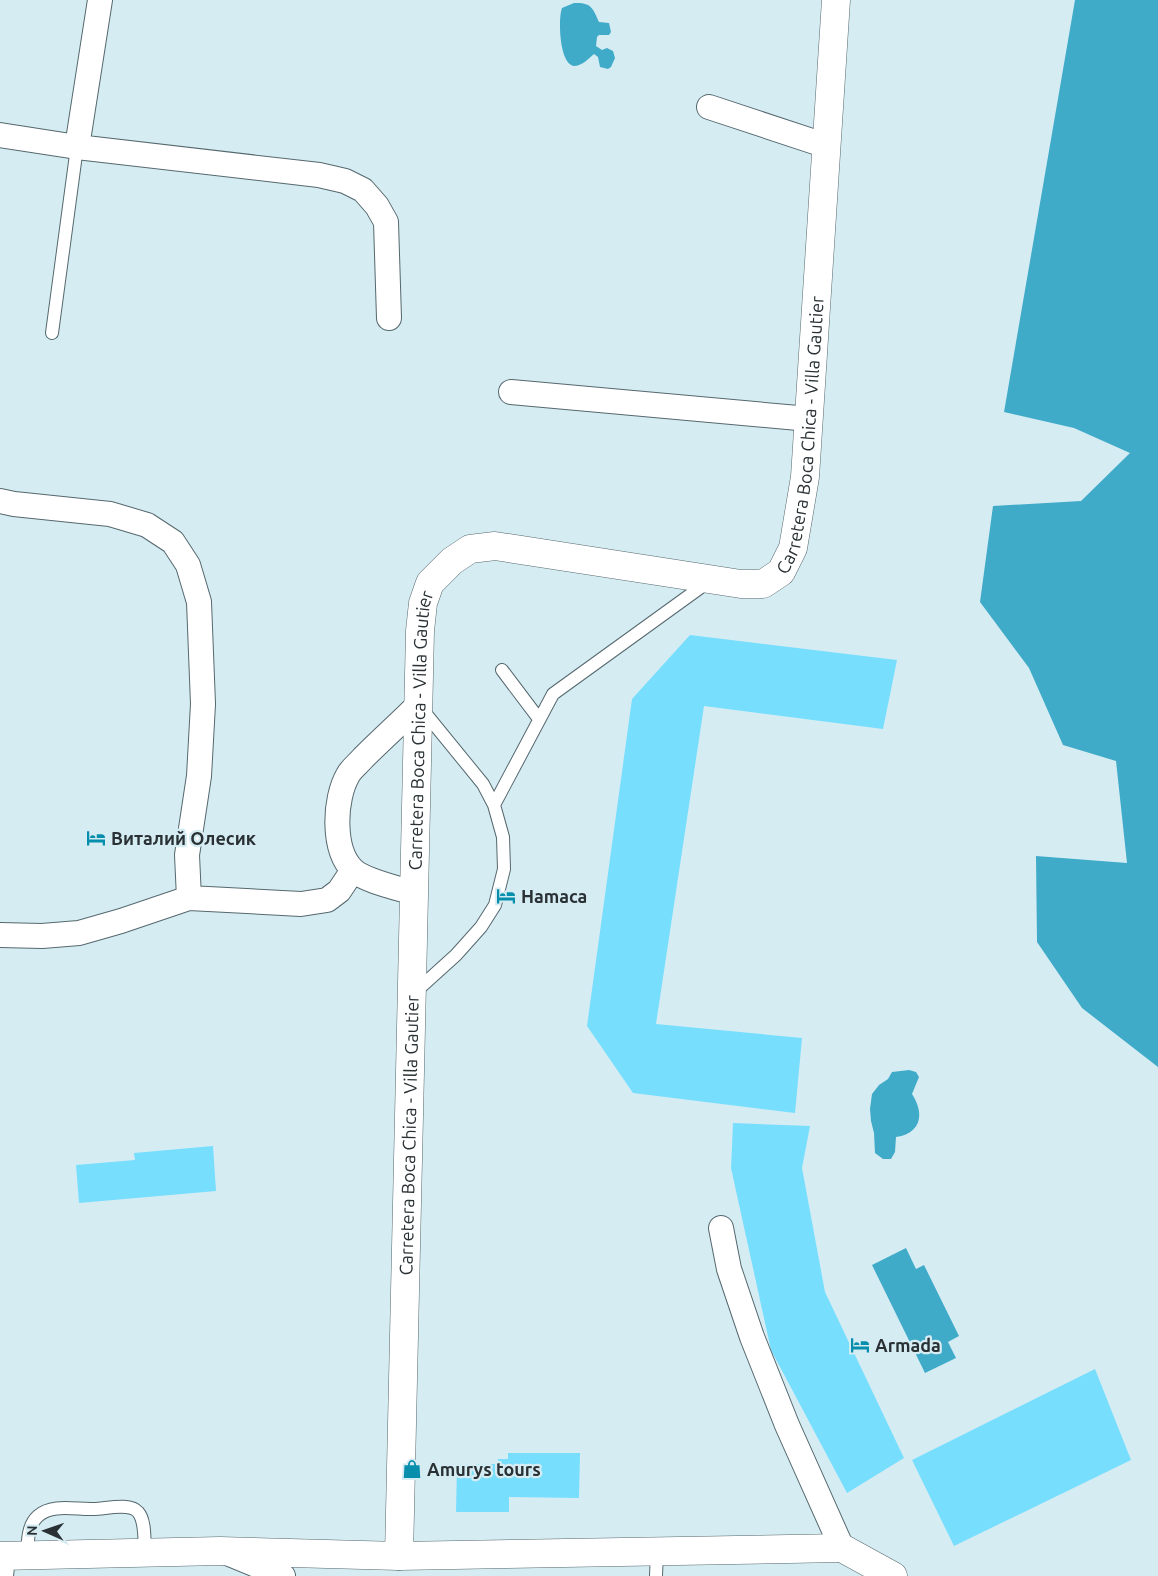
<svg xmlns="http://www.w3.org/2000/svg" width="1158" height="1576" font-family="Ubuntu,sans-serif">
<style>
.water{fill:#40abc9}
.building{fill:#77defe}
.lines{fill:none;stroke-linecap:round;stroke-linejoin:round}
.service-casing{stroke:#55686e;stroke-width:14}
.minor-casing{stroke:#55686e;stroke-width:26}
.tertiary-casing{stroke:#55686e;stroke-width:29}
.secondary-casing{stroke:#55686e;stroke-width:29}
.service{stroke:#fff;stroke-width:12}
.minor{stroke:#fff;stroke-width:24}
.tertiary{stroke:#fff;stroke-width:28}
.secondary{stroke:#fff;stroke-width:28}
.labels{text-anchor:middle;dominant-baseline:central;stroke-width:4.5;stroke-linejoin:round;paint-order:stroke}
.street-label{font-size:18px;fill:#293134;stroke:#d6ecf3}
.poi-label{font-size:18px;font-weight:bold;fill:#293134;stroke:#d6ecf3;text-anchor:start}
</style>
<rect width="100%" height="100%" fill="#d6ecf3"/>
<!-- water -->
<path class="water" d="M1075,0H1158V1067L1082,1008L1037,942L1036,856L1127,863L1116,761L1063,745L1029,668L980,602L993,506L1081,501L1130,453L1074,428L1004,412Z
M574,3C591,2 593,8 599,22L609,23L611,32L609,35H599L597,37L596,46L602,50L607,48L613,51L615,58L611,67L608,69L600,67L598,57L594,54C588,59 582,66 574,66C559,64 558,18 562,8Z
M909,1070L916,1072L919,1077L912,1094C925,1114 921,1133 896,1137L895,1152L891,1159H883L875,1153L874,1133L871,1121L870,1109L872,1094L879,1085L888,1079L892,1072Z
M906,1248L916,1269L924,1265L959,1336L948,1342L956,1358L925,1373L872,1265Z"/>
<!-- building -->
<path class="building" d="M690,635L897,660L883,729L704,706L656,1024L802,1038L795,1113L633,1093L587,1026L632,699Z
M733,1123L810,1126L802,1168L825,1292L904,1458L847,1493L771,1350L731,1168Z
M213,1146L216,1191L79,1203L76,1165L135,1160L134,1153Z
M1095,1369L1131,1460L954,1546L912,1460Z
M508,1453H580L579,1498L509,1497V1512H456L457,1464H498V1459H508Z"/>
<g class="lines">
<!-- service casing -->
<g class="service-casing">
<path id="service" d="M52,333L77,147
M502,670L539,719
M494,805L553,694L708,582
M414,993L456,955L481,927L495,905L504,869L503,837L494,805L483,784L421,708
M27,1555C28,1542 27,1526 38,1516C52,1503 77,1510 94,1509C105,1509 130,1502 138,1512C146,1521 144,1541 145,1553
M656,1576L657,1551"/>
</g>
<!-- minor casing -->
<g class="minor-casing">
<path id="minor" d="M709,107L827,146
M0,135L77,147L319,175L345,181L363,190L377,206L386,222L389,318
M77,147L100,0
M511,392L809,419
M0,501L14,504L110,514L147,525L173,542L188,565L199,602L203,704L199,776L187,855L189,898
M414,893C398,888 365,881 353,870C332,850 334,799 348,775C351,769 358,764 363,758C381,740 400,723 418,705
M0,935L42,936L79,933L121,921L189,898L301,904L327,900L339,891L353,870
M721,1228L729,1269L752,1337L787,1425L842,1548
M227,1553L283,1576
M1,1576L3,1556"/>
</g>
<!-- tertiary casing -->
<g class="tertiary-casing">
<path id="tertiary" d="M842,1548L893,1576"/>
</g>
<!-- secondary casing -->
<g class="secondary-casing">
<g id="secondary">
<path d="M0,1556L220,1551L399,1556L842,1548"/>
<path id="s1" d="M399,1556L420,631L423,603L430,583L452,561L470,549L495,546L741,584H763L781,572L793,548L805,477L836,0"/>
</g>
</g>
<!-- service -->
<use href="#service" class="service"/>
<!-- minor -->
<use href="#minor" class="minor"/>
<!-- tertiary -->
<use href="#tertiary" class="tertiary"/>
<!-- secondary -->
<use href="#secondary" class="secondary"/>
</g>
<!-- icons -->
<defs>
<g id="hotel-bare" transform="scale(1.5)"><path d="M-6-4.5h1.5V1H6V5H4.5V3h-9V5H-6ZM-4 0a1.8 1.8 0 1 1 3.6 0ZM.5 0V-2.5h3Q6-2.5 6 0Z" fill="#078eac" stroke="#d6ecf3" stroke-width="2.5" paint-order="stroke"/></g>
<g id="shop-bare" transform="scale(1.5)"><path d="M-5-2.5h2.3a2.7 3.5 0 0 1 5.4 0H5L5.5 6h-11ZM-1.5-2.5h3a1.5 2.3 0 0 0-3 0Z" fill="#078eac" stroke="#d6ecf3" stroke-width="2.5" paint-order="stroke"/></g>
</defs>
<g fill-rule="evenodd">
<use href="#hotel-bare" x="96" y="838"/>
<use href="#hotel-bare" x="506" y="896"/>
<use href="#hotel-bare" x="860" y="1345"/>
<use href="#shop-bare" x="412" y="1469"/>
</g>
<g class="labels">
<!-- street labels -->
<g class="street-label">
<text stroke="none"><textPath href="#s1" startOffset="1485">Carretera Boca Chica - Villa Gautier</textPath></text>
<text stroke="none"><textPath href="#s1" startOffset="826">Carretera Boca Chica - Villa Gautier</textPath></text>
<text stroke="none"><textPath href="#s1" startOffset="421">Carretera Boca Chica - Villa Gautier</textPath></text>
</g>
<!-- poi labels -->
<g class="poi-label">
<text x="111" y="838">Виталий Олесик</text>
<text x="521" y="896">Hamaca</text>
<text x="875" y="1345">Armada</text>
<text x="427" y="1469">Amurys tours</text>
</g>
</g>
<!-- north arrow -->
<g transform="translate(45 1531) rotate(272)" stroke="#d6ecf3" stroke-width="4" paint-order="stroke">
<path d="M0-4L9 19L0 12L-9 19Z" fill="#293134"/>
<text y="-8" font-size="14" font-weight="bold" text-anchor="middle" fill="#293134">N</text>
</g>
</svg>
